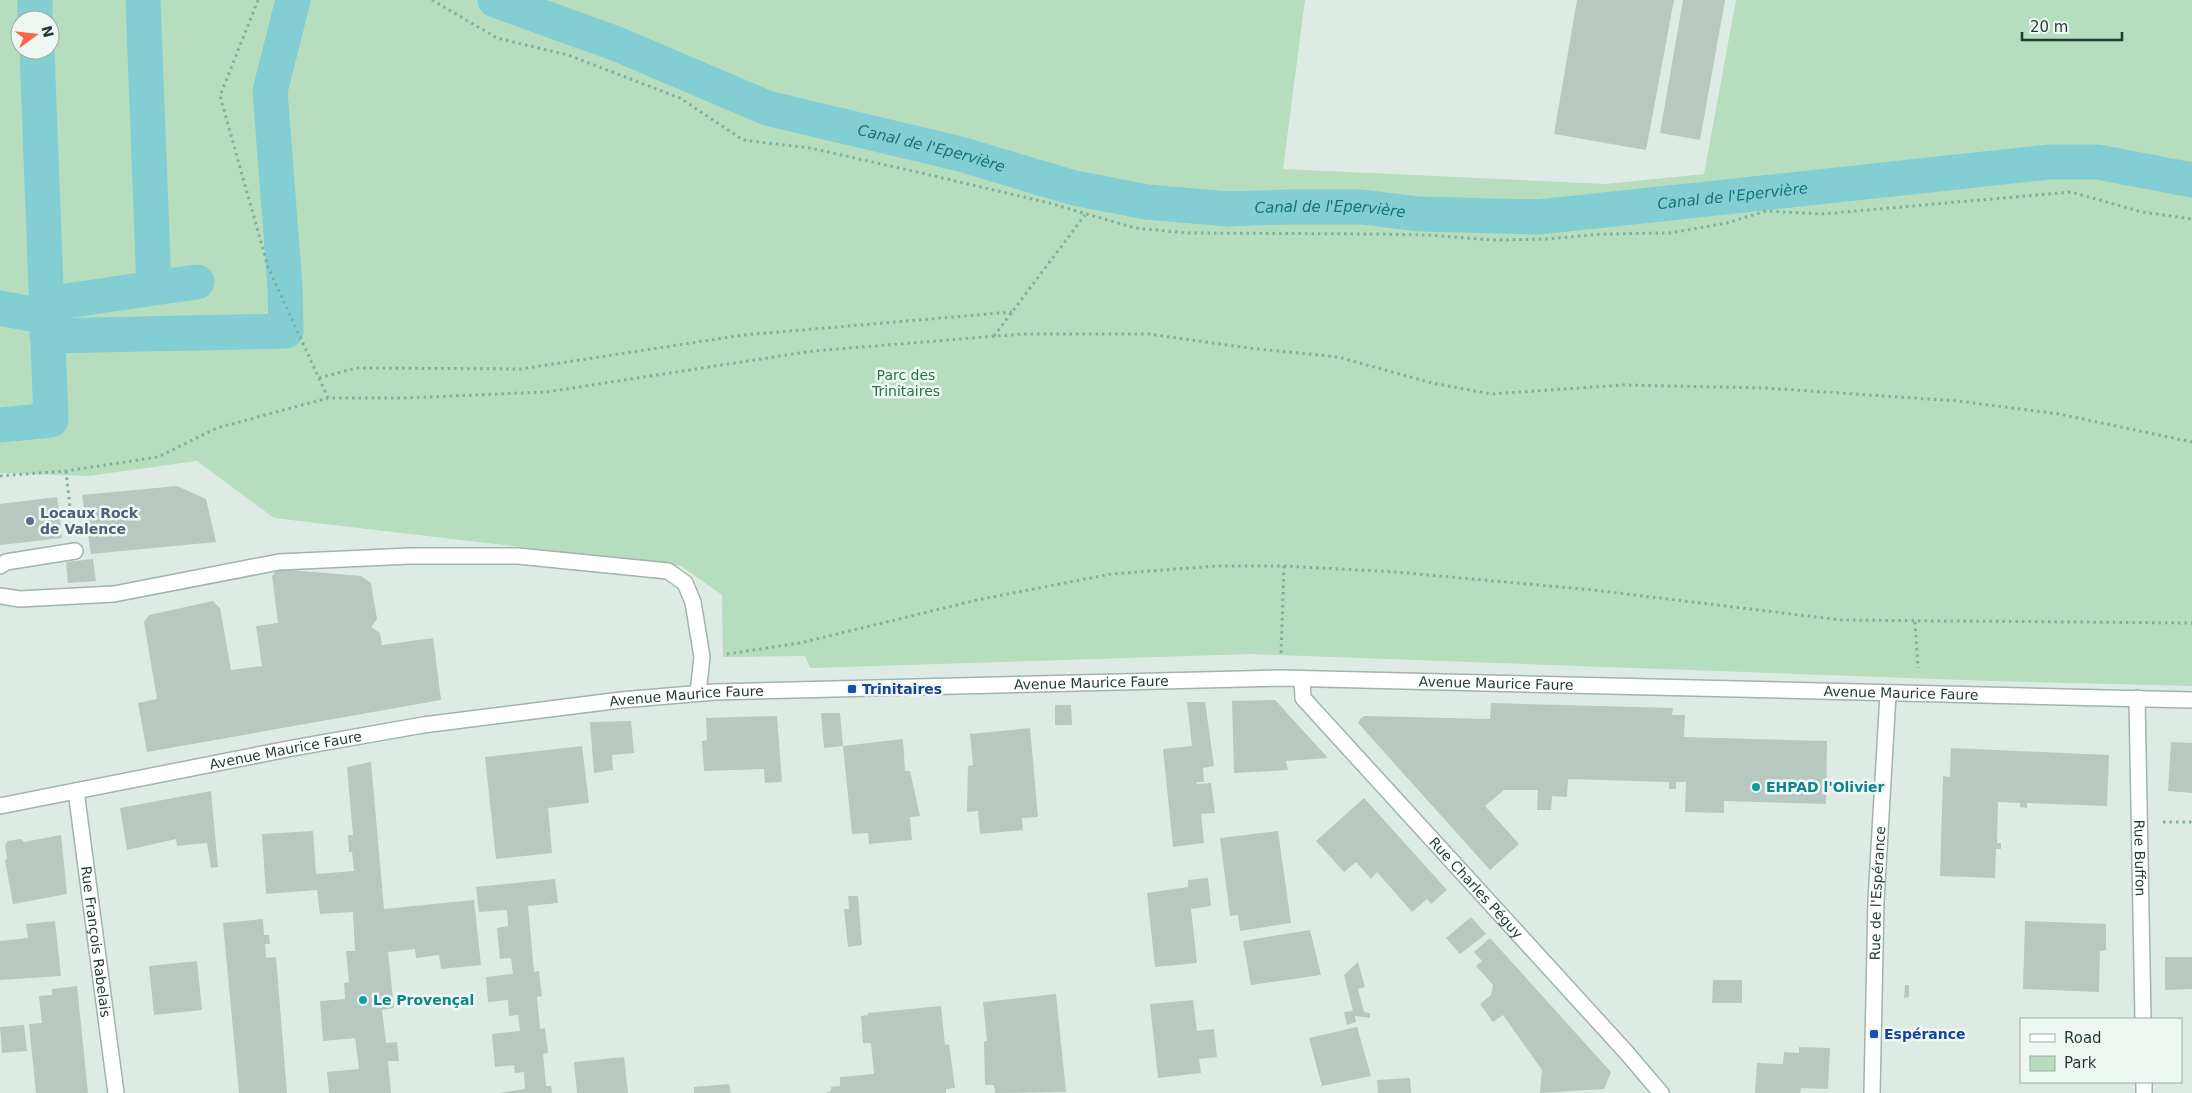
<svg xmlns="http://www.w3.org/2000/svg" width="2192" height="1093" font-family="'DejaVu Sans',sans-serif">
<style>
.green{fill:#b6ddbd;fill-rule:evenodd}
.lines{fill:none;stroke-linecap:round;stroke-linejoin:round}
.canal{stroke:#83ced3;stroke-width:35}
.building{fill:#b6c8bf}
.service-casing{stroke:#a1b3ab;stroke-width:18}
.minor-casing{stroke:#a1b3ab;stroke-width:18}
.tertiary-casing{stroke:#a1b3ab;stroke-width:18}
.path{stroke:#7db09b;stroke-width:3;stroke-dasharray:2.5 4;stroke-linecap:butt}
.service{stroke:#fff;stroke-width:15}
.minor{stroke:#fff;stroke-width:15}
.tertiary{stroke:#fff;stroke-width:15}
.service-dot{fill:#5c6f8a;stroke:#eff7f2;stroke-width:2}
.transit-dot{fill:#1a4fb4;stroke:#eff7f2;stroke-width:2}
.culture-dot{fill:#0f9aa8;stroke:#eff7f2;stroke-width:2}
.labels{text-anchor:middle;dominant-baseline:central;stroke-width:5;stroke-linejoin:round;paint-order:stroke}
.park-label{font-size:14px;fill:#27733e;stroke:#eff7f2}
.service-label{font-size:14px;font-weight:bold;fill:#4e5e75;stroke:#eff7f2;text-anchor:start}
.street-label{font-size:14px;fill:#1f3b31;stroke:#eff7f2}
.transit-label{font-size:14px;font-weight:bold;fill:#164399;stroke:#eff7f2;text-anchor:start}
.culture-label{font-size:14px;font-weight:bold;fill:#0d838f;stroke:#eff7f2;text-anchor:start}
.water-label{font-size:15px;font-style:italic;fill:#177279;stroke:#eff7f2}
</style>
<rect width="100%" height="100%" fill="#deebe4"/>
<!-- green -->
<path class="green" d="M0,0H1305L1283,169L1606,184L1704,174L1736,0H2192V686L1991,681L1251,654L810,668L805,656L723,657L722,595L681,566L274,518L197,461L88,476L0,473ZM20,20H50V50H20Z"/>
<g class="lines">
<!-- canal -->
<g class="canal">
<path d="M35,0V20"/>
<path id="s1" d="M495,0L617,44L767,108L960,154L1074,188L1147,202L1228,209L1288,207H1362L1419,214L1539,217L2050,162H2098L2192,180"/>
<path d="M154,288L197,282"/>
<path d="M46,304L154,288L143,0"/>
<path d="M0,308L46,317"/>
<path d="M47,336L286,331L285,287L270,91L293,0"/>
<path d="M0,425L51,420L37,50"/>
</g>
</g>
<!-- building -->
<path class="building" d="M1577,0H1674L1646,150L1554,134Z
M1683,0H1725L1700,140L1660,133Z
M177,486L206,499L216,542L91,554L82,495Z
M57,497L62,538L0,545V504Z
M93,559L96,581L68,583L66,562Z
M278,569L361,576L371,583L377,619L371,627L380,633L382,645L433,638L441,700L147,752L138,703L157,699L144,622L149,615L213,601L220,608L231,670L262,666L256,626L278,623L272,576Z
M1275,700L1328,758L1286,761L1288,770L1234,773L1232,701Z
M1187,702H1205L1214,766L1203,768L1204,782H1196L1197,784L1211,783L1215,813L1201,814L1204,843L1173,847L1163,749L1192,746Z
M1491,703L1673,708L1672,715H1685L1684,737L1827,741L1826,804L1724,801V813L1685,812L1686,782H1676V789H1669V782L1568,779L1567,797L1552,796L1551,810H1537L1538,790H1504L1485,806L1519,844L1490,870L1358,723L1361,718L1365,716L1490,719Z
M1055,705H1071L1072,725H1055Z
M821,713H840L843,746L824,748Z
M777,716L782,782L765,783L764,769L704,771L702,741L707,740L706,718Z
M631,721L634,753L612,755L613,770L594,773L590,722Z
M1030,728L1038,817L1022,818L1023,830L980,834L978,811L967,812L968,766L973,765L970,734Z
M903,739L905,771H910L920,816L910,817L912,840L869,844L868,833L852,834L843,746Z
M2171,742L2192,743V793L2168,791Z
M582,746L589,803L548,808L552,853L496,859L485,757Z
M1951,748L2109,755L2107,806L2027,803V808L2020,807V803L1998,802L1997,843H2001V849H1996L1995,878L1940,876L1943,776L1950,777Z
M371,762L384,909L474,900L481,965L441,969L439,955L416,958L415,949L388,952L394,1008L382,1010L386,1043L397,1042L399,1061H388L391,1093H329L327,1072L359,1069L355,1038L323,1041L320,1001L345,999L344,983L349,982L346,951H355L353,912L320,914L317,890L266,894L262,834L313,831L316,874L354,871L352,852H349L348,835H353L347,767Z
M211,791L218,867L211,868L207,843L177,846L176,839L127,850L120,808Z
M1364,798L1447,890L1431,904L1427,899L1412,912L1377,872L1371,879L1356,862L1344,872L1316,841Z
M1278,831L1291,923L1240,931L1238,915L1230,916L1220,838Z
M61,835L67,894L13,904L5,860L7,859L5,846L7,841L21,839L24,842Z
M1208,878L1211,906L1191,909L1197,963L1155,967L1147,893L1188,887V880Z
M555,879L558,903L528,906L534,972L539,971L542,996L537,997L540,1029L545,1028L548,1053L543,1054L546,1086H551L552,1093H499L525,1089L524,1072L515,1073L514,1065L495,1067L492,1034L520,1031L518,1015L509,1016L508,1000L488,1002L486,977L513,974L511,958L500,959L497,928L508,926L507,910L479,912L476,887Z
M848,896H858L862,945L848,947L844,909H849Z
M1471,917L1486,934L1460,954L1446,938Z
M263,919L264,935H269L270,944H265L266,958L276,957L287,1093H239L223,923Z
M55,921L61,976L0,980V941L28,938L26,924Z
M2025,921L2106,924V950L2100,951L2099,992L2023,989Z
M1310,930L1321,975L1251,985L1243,941Z
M1490,938L1611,1072L1604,1089L1540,1093L1542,1070L1503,1015L1493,1022L1480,1004L1491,995L1493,985L1476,966L1482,961L1474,952Z
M2165,957H2192V989L2165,990Z
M197,961L202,1010L154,1015L149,966Z
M1358,962L1365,987L1358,989L1364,1012L1370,1013V1018L1355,1016L1356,1022L1347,1025L1344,1012L1353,1011L1344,975Z
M1713,980H1742V1003H1712Z
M1905,985H1909V997L1904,998Z
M77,986L88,1093H36L29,1024L42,1023L39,996L52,995V989Z
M1056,994L1066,1092L995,1093L994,1085H985L984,1041H987L983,1002Z
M1193,1000L1197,1031L1214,1029L1217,1057L1199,1059L1201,1073L1158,1078L1150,1004Z
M941,1006L945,1045L949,1044L955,1088L946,1089V1093H825L831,1091V1087L840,1086V1077L874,1074L871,1043H863L861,1016L868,1015V1013Z
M24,1025L27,1051L2,1053L0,1027Z
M1357,1027L1371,1076L1322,1086L1309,1038Z
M1799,1047L1830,1048L1828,1089L1801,1088L1800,1093H1755L1757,1063L1783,1064L1784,1052L1799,1053Z
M624,1057L628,1093H577L574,1062Z
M1410,1078L1411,1093H1378L1377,1080Z
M729,1084L731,1093H694V1087Z"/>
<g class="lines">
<!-- service casing -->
<g class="service-casing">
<path id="service" d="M0,566L6,562L75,551
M0,596L20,599L114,594L279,562L410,556H518L668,571L685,583L693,602L702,657L698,693"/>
</g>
<!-- minor casing -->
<g class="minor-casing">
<g id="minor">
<path id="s2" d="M1302,679L1303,698L1626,1052L1661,1093"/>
<path id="s3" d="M2137,698L2143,1019"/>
<path id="s4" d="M76,791L116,1093"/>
<path d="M2144,1082V1093"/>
</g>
</g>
<!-- tertiary casing -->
<g class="tertiary-casing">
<g id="tertiary">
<path id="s5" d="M0,806L293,748L423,725L621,700L715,692L1280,678L2192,700"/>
<path id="s6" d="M1872,1093L1876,901L1888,694"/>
</g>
</g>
<!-- path -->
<path class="path" d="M258,0L220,96L268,267L328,398
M432,0L497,38L568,55L680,98L743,140L810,148L917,172L1049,203L1135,228L1188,233L1379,234L1428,235L1494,240L1548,239L1602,234L1670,233L1727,223L1766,211L1822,214L2071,192L2142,212L2192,219
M994,336L1085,215
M319,378L356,368L521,369L743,335L1012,312
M66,471L72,526
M0,476L66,471L158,457L217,428L328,398H404L546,392L813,351L1022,334H1148L1249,348L1338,357L1432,383L1491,394L1623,385L1766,388L1958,401L2059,414L2192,442
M1915,622L1918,668
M1281,653L1284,566
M727,654L800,643L977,600L1111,574L1217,566H1284L1396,572L1593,590L1841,620L2192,623
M2163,822H2192"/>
<!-- service -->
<use href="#service" class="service"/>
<!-- minor -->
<use href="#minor" class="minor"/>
<!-- tertiary -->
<use href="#tertiary" class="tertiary"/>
</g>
<!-- markers -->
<circle class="service-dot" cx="30" cy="521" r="5"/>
<g class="transit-dot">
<rect x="847" y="684" width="10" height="10" rx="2.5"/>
<rect x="1869" y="1029" width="10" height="10" rx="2.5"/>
</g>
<g class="culture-dot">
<circle cx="1756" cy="787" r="5"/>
<circle cx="363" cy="1000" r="5"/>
</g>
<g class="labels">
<!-- park labels -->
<g class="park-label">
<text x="906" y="375">Parc des<tspan x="906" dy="16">Trinitaires</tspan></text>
</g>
<!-- service labels -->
<g class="service-label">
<text x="40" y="513">Locaux Rock<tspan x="40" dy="16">de Valence</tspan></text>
</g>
<!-- street labels -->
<g class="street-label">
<text stroke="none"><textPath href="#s5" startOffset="1101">Avenue Maurice Faure</textPath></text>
<text stroke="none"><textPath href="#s5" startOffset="1506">Avenue Maurice Faure</textPath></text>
<text stroke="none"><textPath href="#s5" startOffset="1911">Avenue Maurice Faure</textPath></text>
<text stroke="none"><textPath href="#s5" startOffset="696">Avenue Maurice Faure</textPath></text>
<text stroke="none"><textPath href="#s5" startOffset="291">Avenue Maurice Faure</textPath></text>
<text stroke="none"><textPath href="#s3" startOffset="160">Rue Buffon</textPath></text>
<text stroke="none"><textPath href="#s2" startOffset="276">Rue Charles Péguy</textPath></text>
<text stroke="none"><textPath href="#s6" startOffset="200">Rue de l'Espérance</textPath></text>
<text stroke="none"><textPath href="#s4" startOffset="152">Rue François Rabelais</textPath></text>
</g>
<!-- transit labels -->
<g class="transit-label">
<text x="862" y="689">Trinitaires</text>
<text x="1884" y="1034">Espérance</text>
</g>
<!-- culture labels -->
<g class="culture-label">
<text x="1766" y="787">EHPAD l'Olivier</text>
<text x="373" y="1000">Le Provençal</text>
</g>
<!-- water labels -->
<g class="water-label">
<text stroke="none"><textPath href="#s1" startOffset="462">Canal de l'Epervière</textPath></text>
<text stroke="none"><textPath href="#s1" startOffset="1272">Canal de l'Epervière</textPath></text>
<text stroke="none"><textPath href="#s1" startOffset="868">Canal de l'Epervière</textPath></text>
</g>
</g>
<!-- legend -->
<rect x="2020" y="1018" width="162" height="65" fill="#eff7f2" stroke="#9caca5"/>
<rect x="2030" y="1034" width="25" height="8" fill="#ffffff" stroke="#9caca5"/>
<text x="2064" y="1043" font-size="15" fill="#1f3b31">Road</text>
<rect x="2030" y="1056" width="25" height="15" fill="#b6ddbd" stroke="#9caca5"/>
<text x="2064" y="1068" font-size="15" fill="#1f3b31">Park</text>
<!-- north arrow -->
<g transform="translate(35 35) rotate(75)"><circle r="24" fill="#eff7f2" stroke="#9caca5"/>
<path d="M0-4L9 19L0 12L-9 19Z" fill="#f8684e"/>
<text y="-8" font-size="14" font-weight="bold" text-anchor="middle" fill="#1f3b31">N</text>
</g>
<!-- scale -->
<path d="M2022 32v8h100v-8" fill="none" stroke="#1f3b31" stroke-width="2.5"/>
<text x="2030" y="32" font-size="15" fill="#1f3b31" stroke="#eff7f2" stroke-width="4" paint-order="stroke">20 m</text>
</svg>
